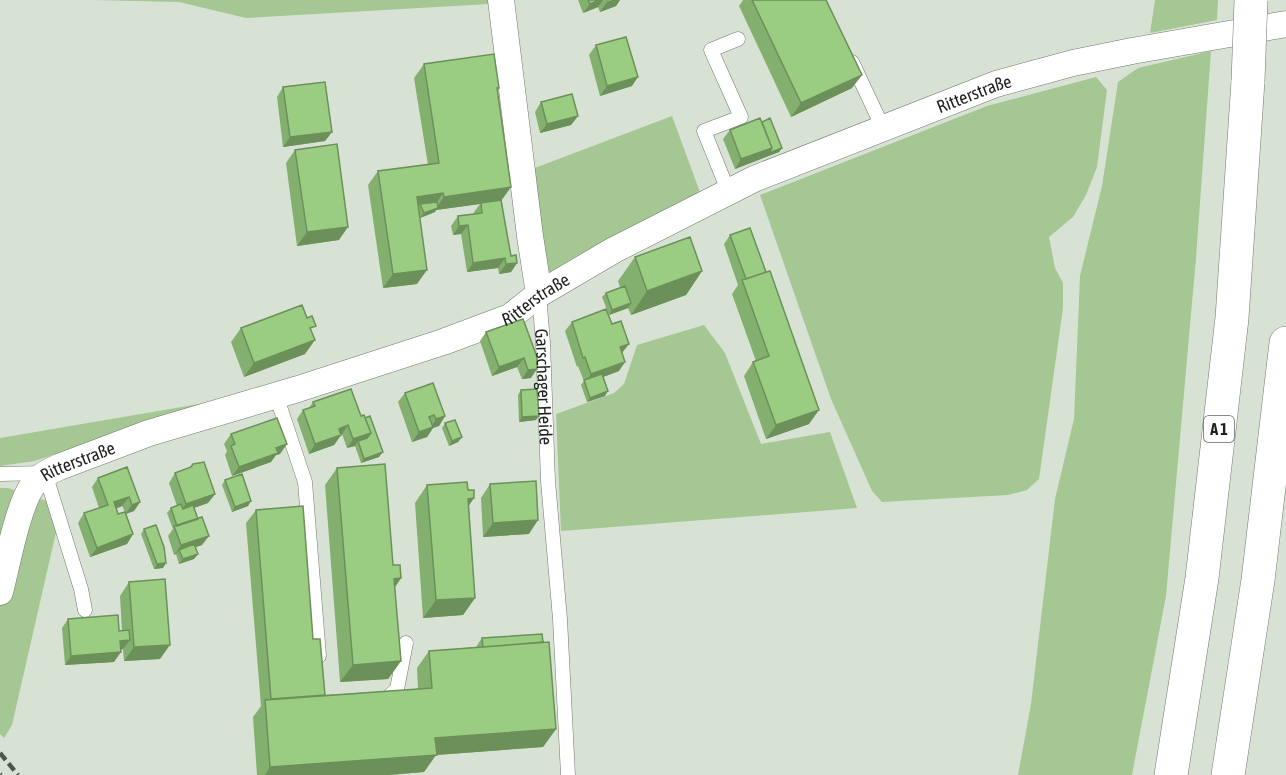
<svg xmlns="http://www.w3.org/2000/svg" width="1286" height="775" font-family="'Asap Condensed',sans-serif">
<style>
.green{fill:#a4c794}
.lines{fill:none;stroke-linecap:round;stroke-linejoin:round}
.service-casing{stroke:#717a6d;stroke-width:15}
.minor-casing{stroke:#717a6d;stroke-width:27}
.motorway-casing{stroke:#717a6d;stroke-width:34}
.service{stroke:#fff;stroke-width:14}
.minor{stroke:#fff;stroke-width:26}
.motorway{stroke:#fff;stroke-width:33}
.rail{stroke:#4f554d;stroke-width:4.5;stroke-dasharray:9 4.5;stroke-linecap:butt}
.motorway-bridge-casing{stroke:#717a6d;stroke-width:34;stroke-linecap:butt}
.motorway-bridge{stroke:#fff;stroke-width:33}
.wall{fill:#84b06f;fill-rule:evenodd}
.shaded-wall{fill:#6c905a}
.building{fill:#9acd81;stroke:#6c905a;stroke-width:1.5}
.labels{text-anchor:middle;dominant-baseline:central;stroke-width:6;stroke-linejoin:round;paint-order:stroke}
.shield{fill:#fff;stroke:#626460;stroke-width:1.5}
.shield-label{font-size:16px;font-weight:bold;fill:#1e221c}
.street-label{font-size:18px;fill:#1e221c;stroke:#fff}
</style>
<rect width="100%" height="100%" fill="#d8e2d4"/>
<!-- green -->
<path class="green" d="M92,0H493L489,4L246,18L179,2Z
M1155,0H1218L1217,20L1150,33Z
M1211,51L1196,258L1166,596L1132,775H1018L1031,704L1055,499L1074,419L1080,276L1102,186L1118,82L1138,68Z
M1096,77L1107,90L1097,167L1086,195L1073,217L1049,237L1055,268L1063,283V308L1039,479L1027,490L1008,495L882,502L872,491L831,399L760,195L987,106Z
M672,116L701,195L556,272H549L545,270L532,169Z
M704,325L725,353L761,444L830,432L857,508L561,531L556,414L614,393L624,384L637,345Z
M205,403L35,461L0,466V438Z
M0,488H8L62,506L12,725L4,738L0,734Z"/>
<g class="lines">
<!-- service casing -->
<g class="service-casing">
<g id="service">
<path d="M852,62L883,128"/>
<path d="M729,193L704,131L741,117L711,50L738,39"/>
<path id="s1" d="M539,294L543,343L548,481L560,619L568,775"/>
<path d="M276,395L305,482L319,656"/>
<path d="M0,474L45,473L81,589L85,610"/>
<path d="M385,700L397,689L406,643"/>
</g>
</g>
<!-- minor casing -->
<g class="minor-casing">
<g id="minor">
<path d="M501,0L530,236L539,294"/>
<path id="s2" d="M0,592C7,565 18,505 33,485C39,476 50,471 59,467L149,433L298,389L443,342L510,317L539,294L614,250L754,179L996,84L1073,63L1132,51L1286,24"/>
</g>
</g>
<!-- motorway casing -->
<g class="motorway-casing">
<path id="motorway" d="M1171,775L1202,578L1232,318L1248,81
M1228,775L1258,580L1286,343"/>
</g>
<!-- service -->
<use href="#service" class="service"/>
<!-- minor -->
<use href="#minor" class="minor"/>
<!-- motorway -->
<use href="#motorway" class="motorway"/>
<!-- rail -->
<path class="rail" d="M0,753L18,775
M0,774L1,775"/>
<!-- motorway-bridge casing -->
<g class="motorway-bridge-casing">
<path id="motorway-bridge" d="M1248,81L1251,0"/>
</g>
<!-- motorway-bridge -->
<use href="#motorway-bridge" class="motorway-bridge"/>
</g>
<!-- wall -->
<path class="wall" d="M578,0H620L616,6L600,12L598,7L583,13Z
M743,0H826L852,88L791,117L739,6Z
M596,45L632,86L600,96L589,55Z
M424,64L497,90L501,201L511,256L517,263L511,272L499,274L498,268L467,272L461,234L453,235L451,226L458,216L474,214V212L480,204L436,210L435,212L420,218L419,214L417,284L383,288L368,185L378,171L428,165L414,78Z
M283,87L332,132L325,141L283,147L277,97Z
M541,102L578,116L571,125L540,133L535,112Z
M762,122L782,148L779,152L735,169L723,139L730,130Z
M295,150L339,240L297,246L286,163Z
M730,235L809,424L766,439L744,376L753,362L756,361L732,294L738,285L724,244Z
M635,257L702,271L686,295L631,315L628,308L609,315L602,297L606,293L620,287L618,281Z
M307,318L312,332L305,354L244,377L231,342L241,328Z
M523,319L531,378L522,379L517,367L492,376L480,341L486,332Z
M572,322L622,353L619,371L603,377L605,396L587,402L581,385L584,381L578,366L577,367L565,331Z
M521,390L536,420L519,422L518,395Z
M405,393L445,416L439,426L433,428L427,437L412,442L398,402Z
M313,402L361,416L379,457L361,463L355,446L347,448L342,434L334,445L309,454L297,419L303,410L309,408Z
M445,423L462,437L458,442L449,446L442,428Z
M231,434L280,454L276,455L271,462L232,476L225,455L227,451L224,444Z
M337,468L401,578L395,587L401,661L388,679L340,682L325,485Z
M175,473L215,494L208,503L194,508L202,545L195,547L198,554L194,559L179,564L176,554L174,555L168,536L173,529L167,513L171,508L177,506L169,483Z
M98,478L140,502L134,511L126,514L133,534L127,544L90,557L78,523L84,513L99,508L92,487ZM122,506L125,512L118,514L116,509Z
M225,480L248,506L232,512L222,485Z
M490,484L529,534L483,537L481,498Z
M427,485L469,506L475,598L463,615L423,618L415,503Z
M256,510L313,639L325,695L418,689L417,668L429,651L476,647L482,638L543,642L556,729L543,747L436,755L424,772L388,775H257L253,717L261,706L246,523Z
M144,529L163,568L154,569L141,534Z
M129,582L160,659L124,661L123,649L121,650L114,662L65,665L62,628L68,619L122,631L120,596Z"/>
<!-- shaded-wall -->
<path class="shaded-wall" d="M599,0H603L598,7L583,13L590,4Z
M613,0H620L616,6L600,12L607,2Z
M862,75L852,88L791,117L801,103Z
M638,77L632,86L600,96L607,86Z
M578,116L571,125L540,133L547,124Z
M332,132L325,141L283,147L290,137Z
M772,148H782L779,152L735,169L741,159Z
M511,187L501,201L436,210L435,212L420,218L424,213L436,208L444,197Z
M443,193L434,207L420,204L417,209V197Z
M468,225L461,234L453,235L459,226Z
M348,227L339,240L297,246L307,232Z
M505,258L498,268L467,272L473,263Z
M517,263L511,272L499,274L506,264Z
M427,270L417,284L383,288L393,274Z
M702,271L686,295L631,315L647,291Z
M631,303L628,308L609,315L612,310Z
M315,340L305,354L244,377L254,363Z
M629,344L622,353L620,347Z
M524,358L517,367L492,376L499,367Z
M625,362L619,371L584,384L591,374Z
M537,369L531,378L522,379L528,370Z
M608,391L605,396L587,402L590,398Z
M819,410L809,424L766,439L776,425Z
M445,416L439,426L433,428L427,437L412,442L419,432L430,428L436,419Z
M539,416L536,420L519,422L522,417Z
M348,425L342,434L332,438L339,429Z
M371,433L364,443L358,441L355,446L347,448L353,439Z
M341,435L334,445L309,454L315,444Z
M462,437L458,442L449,446L452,441Z
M287,444L280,454L276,455L271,462L232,476L239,467L276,448Z
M383,452L379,457L361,463L364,459Z
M215,494L208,503L179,513L186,504Z
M129,497L122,506L107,512L114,502Z
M474,498L462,516L468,499Z
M251,501L248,506L232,512L235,507Z
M140,502L134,511L125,514L132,505Z
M538,520L529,534L483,537L493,523Z
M133,534L127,544L90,557L97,548Z
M209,536L202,545L180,553L179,550L176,554L174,555L181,545Z
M198,554L194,559L179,564L183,559Z
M166,563L163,568L154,569L157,564Z
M401,578L389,596L394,579Z
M475,598L463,615L423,618L436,600Z
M130,640L123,649L113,650L120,641Z
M170,645L160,659L124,661L134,647Z
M121,652L114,662L65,665L71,656Z
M401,661L388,679L340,682L353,665Z
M556,729L543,747L436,755L424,772L388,775H265L270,767L435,738Z"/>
<!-- building -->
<path class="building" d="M588,0H599L590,4Z
M752,0H826L862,75L801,103Z
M626,37L638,77L607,86L596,45Z
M494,54L499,88H497L511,187L444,197L443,193L417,197L427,270L393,274L378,171L439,163L424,64Z
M325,82L332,132L290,137L283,87Z
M572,94L578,116L547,124L541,102Z
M760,118L772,148L741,159L730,130Z
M770,118L782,148L769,153L772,148L762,122Z
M337,144L348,227L307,232L295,150Z
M501,200L511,256L516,255L517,263L506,264L505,258L473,263L468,225L459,226L458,216L482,213L481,203Z
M437,202L438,208L424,213L420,204Z
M750,228L766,272L746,279L730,235Z
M690,237L702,271L647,291L635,257Z
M770,271L819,410L776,425L753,362L769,356L742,280Z
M625,286L631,303L612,310L606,293Z
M302,305L307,318L312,316L316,326L310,328L315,340L254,363L241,328Z
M606,309L612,324L621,321L629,344L620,347L625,362L591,374L585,357L583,358L572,322Z
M523,319L537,357V369L528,370L524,358L499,367L486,332Z
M602,374L608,391L590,398L584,380Z
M433,383L445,416L436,419L434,415L429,417L433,427L419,432L405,393Z
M351,389L361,416L364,415L371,433L353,439L348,425L339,429L341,435L315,444L303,410L315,406L313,402Z
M537,389L539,416L522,417L521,390Z
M370,416L383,452L364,459L358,441L367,438L371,433L365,418Z
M277,418L287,444L276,448L278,453L239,467L231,446L235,444L231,434Z
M455,420L462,437L452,441L445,423Z
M204,462L215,494L186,504L175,473L191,467L193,464Z
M385,464L393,565H400L401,578L394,579L401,661L353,665L337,468Z
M127,467L140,502L132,505L129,497L114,502L118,514L125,512L133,534L97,548L84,513L108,505L98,478Z
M242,474L251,501L235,507L225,480Z
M536,481L538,520L493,523L490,484Z
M467,482L468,490H474V498L468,499L475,598L436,600L427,485Z
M181,504L183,509L193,505L198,519L177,526L171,508Z
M303,506L313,639H320L325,695L271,699L256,510Z
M202,517L209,536L181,545L174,526Z
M156,525L164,547L166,563L157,564L144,529Z
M194,544L198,554L183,559L179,550Z
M165,579L170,645L134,647L129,582Z
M118,615L119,631L129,630L130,640L120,641L121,652L71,656L68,619Z
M542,634L543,642L483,647L482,638Z
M549,642L556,729L435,738L437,755L270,767L265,700L432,688L429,651Z"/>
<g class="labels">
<!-- shield labels -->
<rect class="shield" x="1204" y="416" width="30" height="26" rx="4.5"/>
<g class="shield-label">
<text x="1219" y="429">A 1</text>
</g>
<!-- street labels -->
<g class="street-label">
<text stroke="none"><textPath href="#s2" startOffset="1137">Ritterstraße</textPath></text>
<text stroke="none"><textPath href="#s2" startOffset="651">Ritterstraße</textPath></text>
<text stroke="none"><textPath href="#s1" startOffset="93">Garschager Heide</textPath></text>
<text stroke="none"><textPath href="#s2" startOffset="164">Ritterstraße</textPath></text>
</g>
</g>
</svg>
